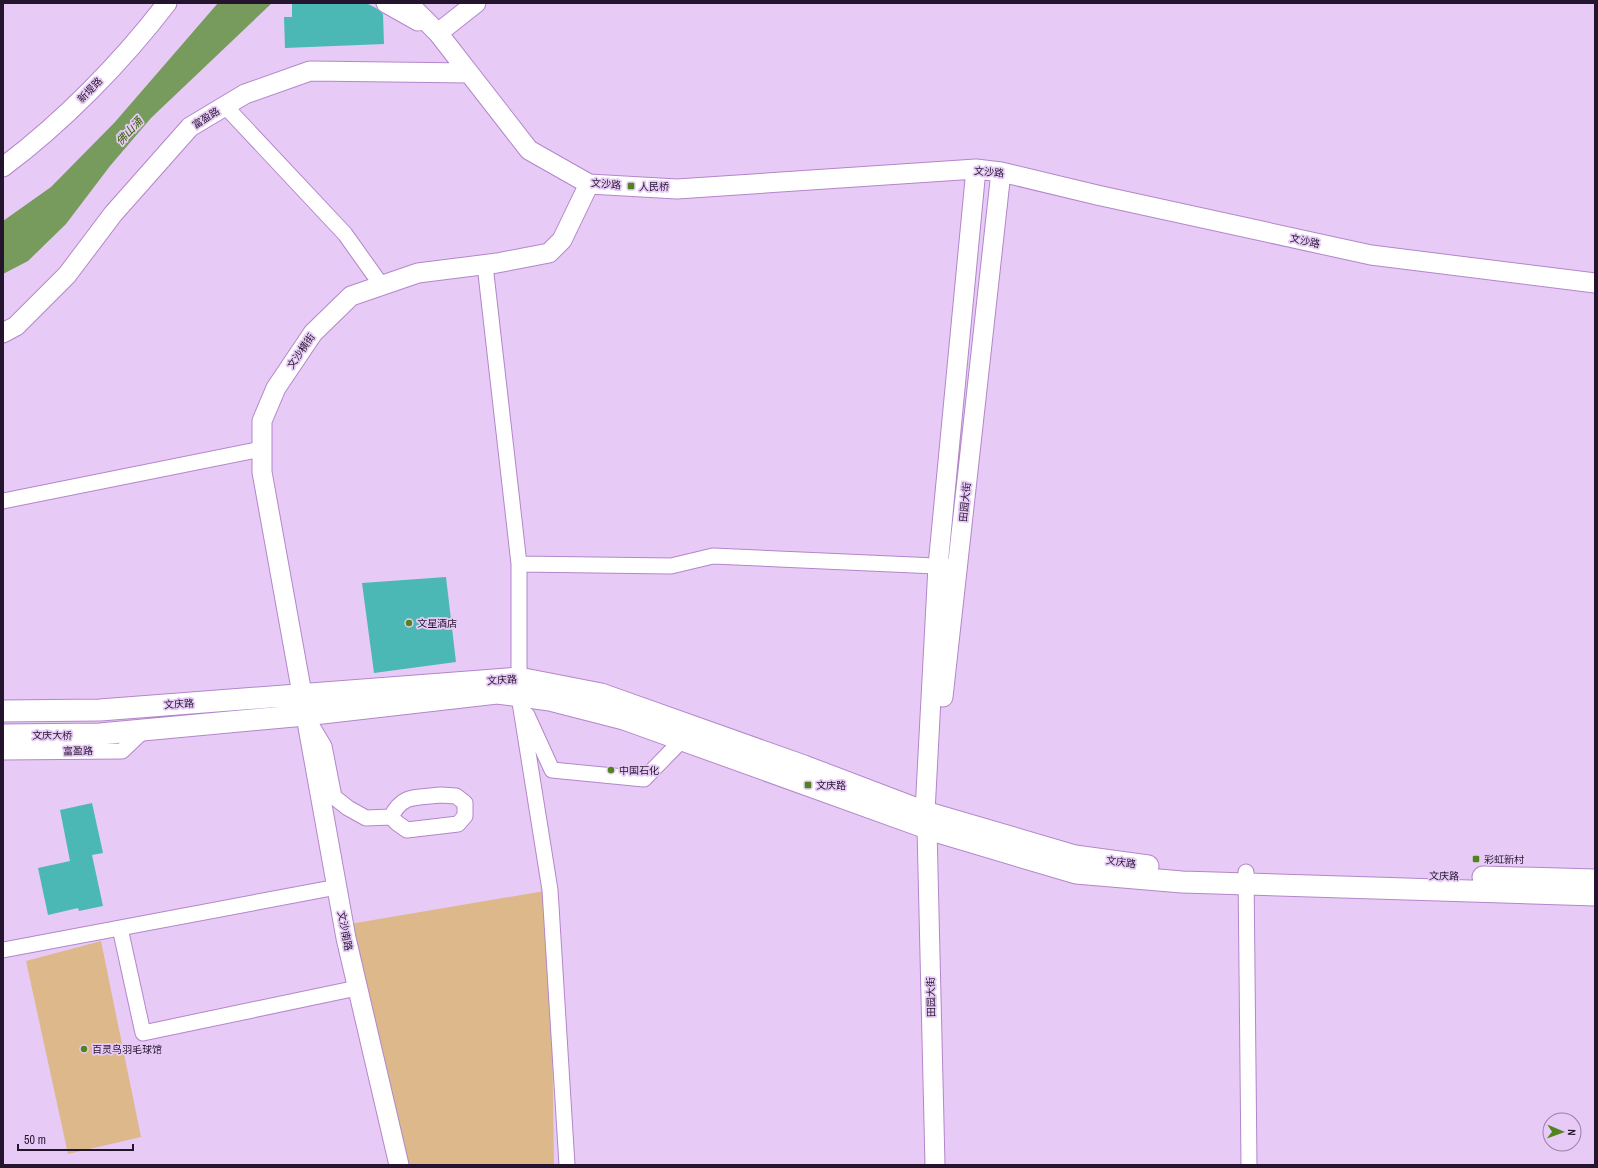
<svg xmlns="http://www.w3.org/2000/svg" width="1598" height="1168" font-family="'Archivo Narrow','Noto Sans SC',sans-serif">
<style>
.green{fill:#dcb88a}
.water{fill:#769b5c}
.building{fill:#4bb8b5}
.lines{fill:none;stroke-linecap:round;stroke-linejoin:round}
.minor-casing{stroke:#b386ca;stroke-width:17}
.tertiary-casing{stroke:#b386ca;stroke-width:21}
.secondary-casing{stroke:#b386ca;stroke-width:23}
.minor{stroke:#fff;stroke-width:15}
.tertiary{stroke:#fff;stroke-width:19}
.secondary{stroke:#fff;stroke-width:21}
.poi-dot{fill:#50851d;stroke:#e7cbf6;stroke-width:1.5}
.labels{text-anchor:middle;dominant-baseline:central;stroke-width:3.5;stroke-linejoin:round;paint-order:stroke}
.street-label{font-size:10px;fill:#25142e;stroke:#e7cbf6}
.poi-label{font-size:10px;fill:#25142e;stroke:#e7cbf6;text-anchor:start}
.water-label{font-size:11px;font-style:italic;fill:#366300;stroke:#e7cbf6}
</style>
<rect width="100%" height="100%" fill="#e7cbf6"/>
<!-- green -->
<path class="green" d="M550,890L554,1165H399L344,925Z
M101,941L141,1137L68,1154L26,961Z"/>
<!-- water -->
<path class="water" d="M218,3H272L151,118L110,166L66,224L28,261L3,274V221L51,187L115,122Z"/>
<!-- building -->
<path class="building" d="M292,3H366L376,8L383,14L384,44L285,48L284,17H292Z
M446,577L456,662L374,673L362,583Z
M92,803L103,853L92,855L103,906L79,911L78,908L48,915L38,868L70,861L60,810Z"/>
<g class="lines">
<!-- minor casing -->
<g class="minor-casing">
<path id="minor" d="M225,106L345,234L382,286
M485,265L519,564V696L550,890L567,1165
M3,501L262,449
M519,564L671,566L713,556L958,567
M527,715L552,770L644,779L682,740
M309,721L324,746L334,797L348,808L366,818L391,817
M3,752L122,751L144,730
M441,795L456,796L465,803V816L458,824L407,830L397,823L391,817C403,793 417,798 441,795Z
M1246,872L1249,1165
M120,928L143,1033L357,988
M3,950L337,887"/>
</g>
<!-- tertiary casing -->
<g class="tertiary-casing">
<path id="tertiary" d="M386,3L418,21
M408,3L438,33L529,150L589,184L677,189L976,169L1001,172L1097,195L1371,255L1595,283
M438,33L476,3
M3,167C62,123 122,62 167,3
M3,333L16,326L67,275L113,214L190,127L245,94L310,71L469,73
M943,697L1001,172
M399,1165L346,938L262,472V421L276,388L313,333L351,296L418,273L497,263L549,253L562,240L589,184
M935,1165L927,828L925,812L938,566L976,169"/>
</g>
<!-- secondary casing -->
<g class="secondary-casing">
<path id="secondary" d="M3,711L100,710L519,678L601,694L804,766L925,812L1075,856L1148,866
M3,735L100,734L305,715L497,693L550,700L624,719L938,832L1076,873L1182,882L1595,895
M1483,877L1595,880"/>
</g>
<!-- minor -->
<use href="#minor" class="minor"/>
<!-- tertiary -->
<use href="#tertiary" class="tertiary"/>
<!-- secondary -->
<use href="#secondary" class="secondary"/>
</g>
<!-- markers -->
<g class="poi-dot">
<rect x="627" y="182" width="8" height="8" rx="2"/>
<circle cx="409" cy="623" r="4"/>
<circle cx="611" cy="770" r="4"/>
<rect x="804" y="781" width="8" height="8" rx="2"/>
<rect x="1472" y="855" width="8" height="8" rx="2"/>
<circle cx="84" cy="1049" r="4"/>
</g>
<g class="labels">
<!-- street labels -->
<g class="street-label">
<text transform="translate(90 90) rotate(-46)">新堤路</text>
<text transform="translate(206 118) rotate(-32)">富盈路</text>
<text transform="translate(989 172) rotate(5)">文沙路</text>
<text transform="translate(606 184) rotate(5)">文沙路</text>
<text transform="translate(1305 241) rotate(12)">文沙路</text>
<text transform="translate(301 351) rotate(-55)">文沙横街</text>
<text transform="translate(965 502) rotate(-84)">田园大街</text>
<text transform="translate(502 680) rotate(-4)">文庆路</text>
<text transform="translate(179 704) rotate(-4)">文庆路</text>
<text x="52" y="735">文庆大桥</text>
<text transform="translate(78 751) rotate(-1)">富盈路</text>
<text transform="translate(1121 862) rotate(8)">文庆路</text>
<text transform="translate(1444 876) rotate(1)">文庆路</text>
<text transform="translate(345 931) rotate(79)">文沙南路</text>
<text transform="translate(931 997) rotate(-91)">田园大街</text>
</g>
<!-- poi labels -->
<g class="poi-label">
<text x="639" y="186">人民桥</text>
<text x="417" y="623">文星酒店</text>
<text x="619" y="770">中国石化</text>
<text x="816" y="785">文庆路</text>
<text x="1484" y="859">彩虹新村</text>
<text x="92" y="1049">百灵鸟羽毛球馆</text>
</g>
<!-- water labels -->
<g class="water-label">
<text transform="translate(129 131) rotate(-47)">佛山涌</text>
</g>
</g>
<!-- border -->
<rect width="1598" height="1168" fill="none" stroke="#25142e" stroke-width="8"/>
<!-- north arrow -->
<g transform="translate(1562 1132) rotate(92)"><circle r="19" fill="#e7cbf6" stroke="#9982a6"/>
<path d="M0-3L7 15L0 10L-7 15Z" fill="#50851d"/>
<text y="-6" font-size="11" font-weight="bold" text-anchor="middle" fill="#25142e">N</text>
</g>
<!-- scale -->
<path d="M18 1144v6h115v-6" fill="none" stroke="#25142e" stroke-width="2"/>
<text x="24" y="1144" font-size="12" fill="#25142e" stroke="#e7cbf6" stroke-width="3" paint-order="stroke">50 m</text>
</svg>
